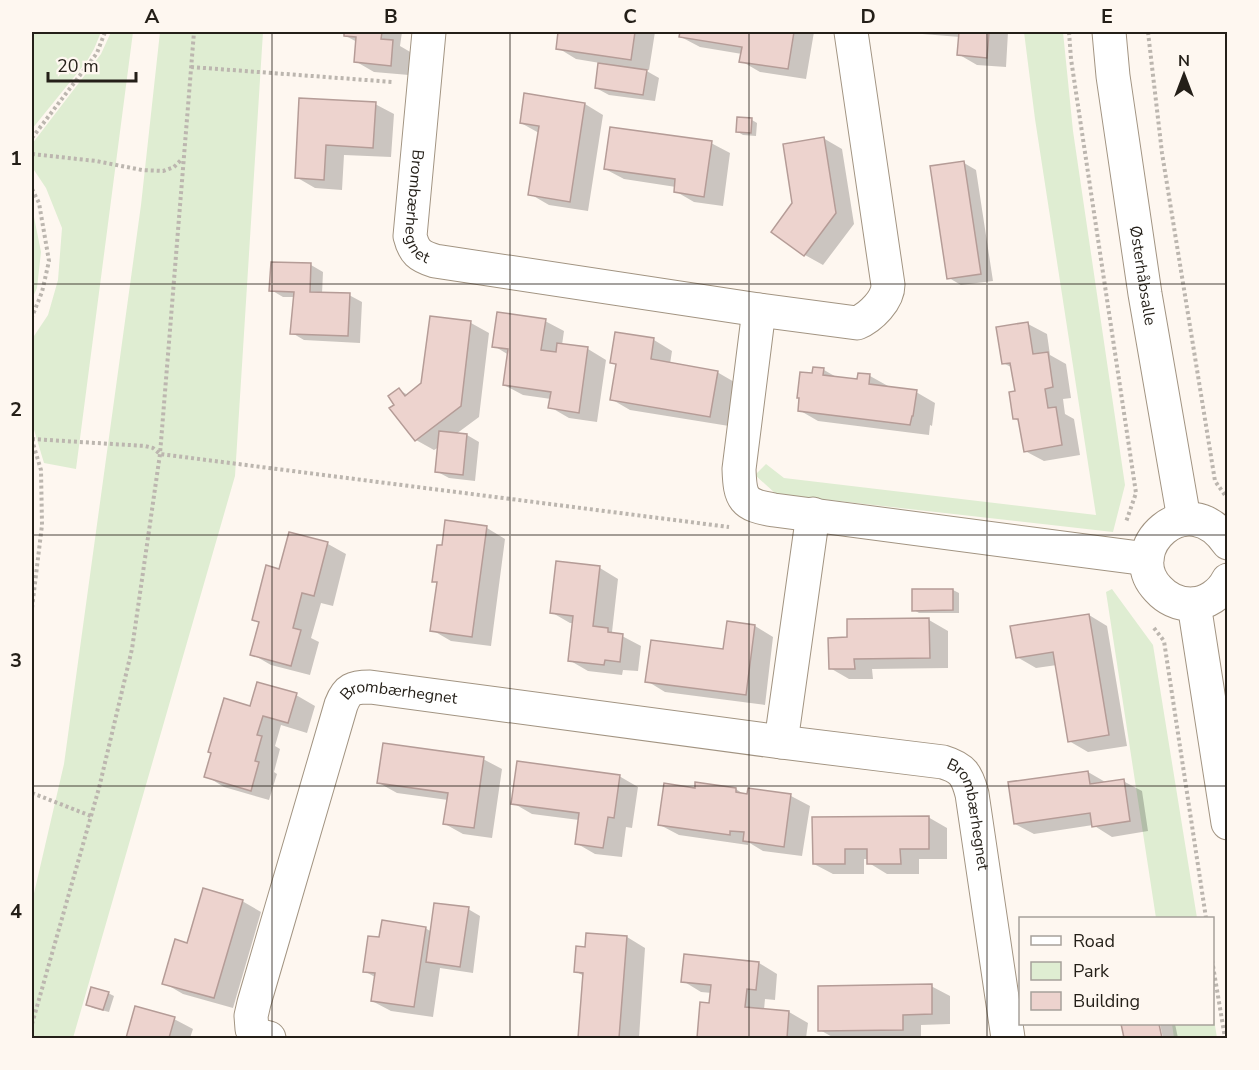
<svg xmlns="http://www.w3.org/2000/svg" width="1259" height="1070" font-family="'Nunito Sans',sans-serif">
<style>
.green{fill:#dfedd2}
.shadow{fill:#0003}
.building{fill:#edd3ce;stroke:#b59c97;stroke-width:1.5}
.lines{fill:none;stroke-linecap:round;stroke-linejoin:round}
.minor-casing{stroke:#a29482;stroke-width:35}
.path{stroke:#bcb6af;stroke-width:4;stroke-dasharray:3 3;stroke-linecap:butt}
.minor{stroke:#fff;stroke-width:33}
.grid{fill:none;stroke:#241f18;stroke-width:1.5;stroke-opacity:0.55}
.labels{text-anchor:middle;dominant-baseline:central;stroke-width:4.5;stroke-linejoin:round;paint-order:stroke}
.street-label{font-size:16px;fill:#241f18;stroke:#fef7f0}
.neatline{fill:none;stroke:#241f18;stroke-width:2}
.grid-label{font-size:20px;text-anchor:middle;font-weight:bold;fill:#241f18}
</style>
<rect width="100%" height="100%" fill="#fef7f0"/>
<!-- green -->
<path class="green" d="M32,32H101L94,49L87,61L32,129Z
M111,32H133L76,469L44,463L32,423V339L48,315L58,280L62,228L46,188L32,167V144L101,54Z
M160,32H263L235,476L73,1038H32V902L64,764L141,205Z
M1024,32H1063L1073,131L1125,485L1113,532L776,494L755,475L766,464L784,478L1096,515L1035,119Z
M32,207L41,252L37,288L32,299Z
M1112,589L1153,645L1197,918H1156L1106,592Z
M1213,1013L1217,1038H1174L1172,1024H1212Z"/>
<!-- shadow -->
<path class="shadow" d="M346,32H402L400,46L412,53L409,75L374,72L355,61L357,42L346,36Z
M559,32H655L649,70L643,69L659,78L655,101L609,95L596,88L600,63L576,59L558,48Z
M682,32H814L806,79L760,72L741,61L742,54L700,47L681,37Z
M908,32H1008L1006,67L977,65L958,54L960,37L910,33Z
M301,99L375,104L394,114L391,157L344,155L342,190L315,188L296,177Z
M585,104L603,115L588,211L549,205L530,194L539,133L521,123Z
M752,120L757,123L756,136L743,135L738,132Z
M823,138L842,149L854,224L823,265L805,255L793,203Z
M711,143L730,153L723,206L694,202L675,191L676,187L624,179L605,169Z
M964,163L976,170L993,281L961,285L949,278Z
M311,265L323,272L322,294L349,295L362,302L360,343L304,340L292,333L295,297H283L271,290Z
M545,321L564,331L562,345L588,349L606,360L597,422L569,418L550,407L551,399L523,395L504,385L509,355L494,346Z
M471,323L489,333L479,417L456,434L467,435L479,442L475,481L449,478L436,471L439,447L434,450L416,440L396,405L399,390L408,395L423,384Z
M1028,324L1047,334L1050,355L1066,364L1071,398L1063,399L1065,414L1074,419L1080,455L1044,461L1025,451L1020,422L1014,418L1016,393L1013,368L1003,363Z
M654,340L672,351L670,364L717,372L736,383L729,426L630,410L611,399L617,365L611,362Z
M824,370L838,378L859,381V374L870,376L888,386V388L916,392L935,403L932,426L930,425L929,435L818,421L799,410L813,375Z
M487,528L505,539L491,646L451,641L432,630L438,583L434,581Z
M290,534L328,544L346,554L333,606L321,603L311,638L319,642L310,675L271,665L252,654L260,623L254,620L280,571Z
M557,563L600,568L618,579L612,632L622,636L641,646L638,671L623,670L622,675L588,671L569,660L574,623H570L551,612Z
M953,590L959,593V613H919L914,610Z
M1089,615L1107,626L1127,746L1088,752L1069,741L1057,665L1036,668L1017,657Z
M929,620L948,631V668L872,669L873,679H849L830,668L849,639Z
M755,626L773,637L765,705L665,692L647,681L724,651Z
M296,695L315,706L307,733L281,725L275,746L280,749L274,772L277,774L269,800L224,787L206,776L251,708Z
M483,759L502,769L492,838L463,834L445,824L448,800L397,793L379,783Z
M1088,772L1107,783L1123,781L1142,791L1148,831L1112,837L1093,825L1034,834L1015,824Z
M619,776L638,787L632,828L626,827L622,857L595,854L576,843L579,820L532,814L513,803Z
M736,789L746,796L750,790L791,796L810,806L802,856L763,851L748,842V845L679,835L660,825L696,790Z
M928,817L947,828V859H919V874H887L869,863V859H864V874H833L814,864V818Z
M242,901L261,912L233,1008L183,994L164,983L188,944Z
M468,909L480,916L473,973L440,968L433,1017L391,1011L372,1001L375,977L364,971L381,939L425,928L432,932Z
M627,937L645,948L639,1038H580L584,976L575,971L586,948Z
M759,963L777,974L775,1000L765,999L764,1010L789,1012L808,1023L806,1038H701L698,1037L710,1004L712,993L701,992L683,981Z
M931,986L950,996V1024L921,1025V1038H834L820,1030Z
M108,993L114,996L109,1012L93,1008L87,1005Z
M136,1008L174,1019L193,1029L190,1038H127Z
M1122,1024H1157L1160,1038H1125Z
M1160,1024H1175L1178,1038H1163Z"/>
<!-- building -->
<path class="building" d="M344,32H382L381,39L393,40L391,66L354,62L356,37L344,36Z
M558,32H635L631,60L556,49Z
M680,32H794L788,69L739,62L742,47L679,37Z
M959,32H989L987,58L957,55Z
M598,63L647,70L643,95L595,88Z
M524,93L585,103L570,202L528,195L539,126L520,123Z
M299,98L376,102L373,148L326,145L324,180L295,178Z
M737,117L752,118L751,133L736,132Z
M610,127L712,141L704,197L674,192L675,179L604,169Z
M824,137L836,213L804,256L771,232L792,203L783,144Z
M964,161L981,274L947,279L930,166Z
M271,262L311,263L310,292L350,293L348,336L290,334L294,292L269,291Z
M497,312L546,319L541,350L556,352L557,343L588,347L579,413L548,408L551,392L503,385L508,349L492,347Z
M430,316L471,321L461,406L415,441L389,408L394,405L388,396L399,388L405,396L421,383Z
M1028,322L1033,354L1048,352L1053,387L1045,389L1048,408L1056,407L1062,445L1024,452L1018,419H1013L1009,392L1015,391L1010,363L1002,364L996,327Z
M615,332L654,338L651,359L718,371L710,417L610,400L616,364L610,363Z
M813,367L824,368L823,375L857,379L858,373L870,374L869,384L917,390L913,416H912L910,425L798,411L799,398H797L800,372L812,373Z
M439,431L467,434L463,475L435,472Z
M445,520L487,526L472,637L430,631L437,582H432L437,545H442Z
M289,532L328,542L314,596L302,593L293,628L301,630L291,666L250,655L259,622L252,620L266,565L279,569Z
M556,561L600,566L593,626L608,628V632L623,634L620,662L605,660L604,665L568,661L573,616L550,613Z
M912,589H953V610L912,611Z
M1089,614L1109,735L1068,742L1053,652L1016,658L1010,626Z
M929,618L930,658L854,659L855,669H829L828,638L847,637V619Z
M727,621L755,625L746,695L645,682L651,640L723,649Z
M257,682L297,693L288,723L263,716L257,735L262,736L255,761L259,762L251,791L204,777L211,753L208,752L224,698L250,706Z
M383,743L484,757L474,828L443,824L448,793L377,783Z
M517,761L620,775L614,818L608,817L603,848L575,844L579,813L511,804Z
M1088,771L1090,784L1124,779L1130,821L1092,827L1090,813L1014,824L1008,782Z
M695,782L736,788V792L747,794L748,788L791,794L784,847L743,841L744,832L730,831V835L658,825L664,783L695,788Z
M929,816V849H900L901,864H867V849H845V864H813L812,817Z
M203,888L243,900L214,998L162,984L175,939L187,943Z
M434,903L469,907L460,967L426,962Z
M382,920L426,927L414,1007L371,1001L375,973L363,972L368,936L379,937Z
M586,933L627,936L619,1038H578L583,973L574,972L576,946L585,947Z
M684,954L759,962L756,990L747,989L745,1007L789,1011L787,1038H697L700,1002L709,1003L711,985L681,982Z
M932,984V1014L903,1015V1030L818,1031V986Z
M91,987L109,992L103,1010L86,1005Z
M135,1006L175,1017L169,1038H126Z
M1121,1024H1159L1162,1038H1124Z"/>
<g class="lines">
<!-- minor casing -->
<g class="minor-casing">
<g id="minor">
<path id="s1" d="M429,32L410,236C414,252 419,256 435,261L759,310L857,323C871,317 888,300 888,285L851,32"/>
<path id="s2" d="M1109,32L1113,76L1145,294L1184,519"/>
<path d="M759,310L739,469C740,499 743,505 774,510L1147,559"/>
<path d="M1228,543C1187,483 1120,550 1158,589C1167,599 1177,604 1191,604C1206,604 1221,594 1228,580"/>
<path d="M1194,604L1228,823"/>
<path d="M781,742L813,514"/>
<path id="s3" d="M269,1038L261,1036L252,1029L251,1016L254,1003L341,705C347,689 353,687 370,687L781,742L943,762C963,768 967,775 972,794L1008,1038"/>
</g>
</g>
<!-- path -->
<path class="path" d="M1069,32L1071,59L1136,493L1126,522
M1148,32L1162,153L1215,481L1227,498
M191,67L393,82
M32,138L97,53L105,32
M32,154L96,161L142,170L163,171L174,167L182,159
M32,189L39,203L49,261L42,292L32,317
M32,439L145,446L153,448L160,454L729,527
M32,608L42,525L41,470L32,440
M1154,628L1164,641L1206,918
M32,793L91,816
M1212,960L1225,1038
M32,1024L99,788L132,649L160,454L194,32"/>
<!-- minor -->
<use href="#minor" class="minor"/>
</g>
<!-- grid -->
<path class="grid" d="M272,32V1038M510,32V1038M749,32V1038M987,32V1038M32,284H1228M32,535H1228M32,786H1228"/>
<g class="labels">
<!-- street labels -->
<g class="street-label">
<text stroke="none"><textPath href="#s1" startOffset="177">Brombærhegnet</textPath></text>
<text stroke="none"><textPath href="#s2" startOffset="246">Østerhåbsalle</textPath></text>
<text stroke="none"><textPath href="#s3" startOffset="423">Brombærhegnet</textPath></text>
<text stroke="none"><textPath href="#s3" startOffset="1036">Brombærhegnet</textPath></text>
</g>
</g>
<!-- border -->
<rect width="1259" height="1070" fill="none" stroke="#fef7f0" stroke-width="66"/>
<!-- legend -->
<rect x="1019" y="917" width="195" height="108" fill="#fef7f0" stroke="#a7a19a" stroke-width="1.5"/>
<rect x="1031" y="936" width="30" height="9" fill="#ffffff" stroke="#a7a19a" stroke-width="1.5"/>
<text x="1073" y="947" font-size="18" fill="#241f18">Road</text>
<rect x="1031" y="962" width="30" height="18" fill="#dfedd2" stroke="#a7a19a" stroke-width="1.5"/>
<text x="1073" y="977" font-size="18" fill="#241f18">Park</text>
<rect x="1031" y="992" width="30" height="18" fill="#edd3ce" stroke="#a7a19a" stroke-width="1.5"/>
<text x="1073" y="1007" font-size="18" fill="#241f18">Building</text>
<!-- north arrow -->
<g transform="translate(1184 75)" stroke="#fef7f0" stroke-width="4.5" paint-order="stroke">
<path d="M0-4.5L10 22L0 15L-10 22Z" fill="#241f18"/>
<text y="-9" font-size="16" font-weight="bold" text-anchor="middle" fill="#241f18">N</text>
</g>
<!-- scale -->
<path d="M48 72v9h88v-9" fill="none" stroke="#241f18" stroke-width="3"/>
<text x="57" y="72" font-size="18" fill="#241f18" stroke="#fef7f0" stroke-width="4.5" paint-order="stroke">20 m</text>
<rect x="33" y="33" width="1193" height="1004" class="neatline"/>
<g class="grid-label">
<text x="152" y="23">A</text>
<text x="391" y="23">B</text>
<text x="630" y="23">C</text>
<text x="868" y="23">D</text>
<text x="1107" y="23">E</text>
<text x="16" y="165">1</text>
<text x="16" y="416">2</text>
<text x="16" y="667">3</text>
<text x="16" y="918">4</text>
</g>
</svg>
